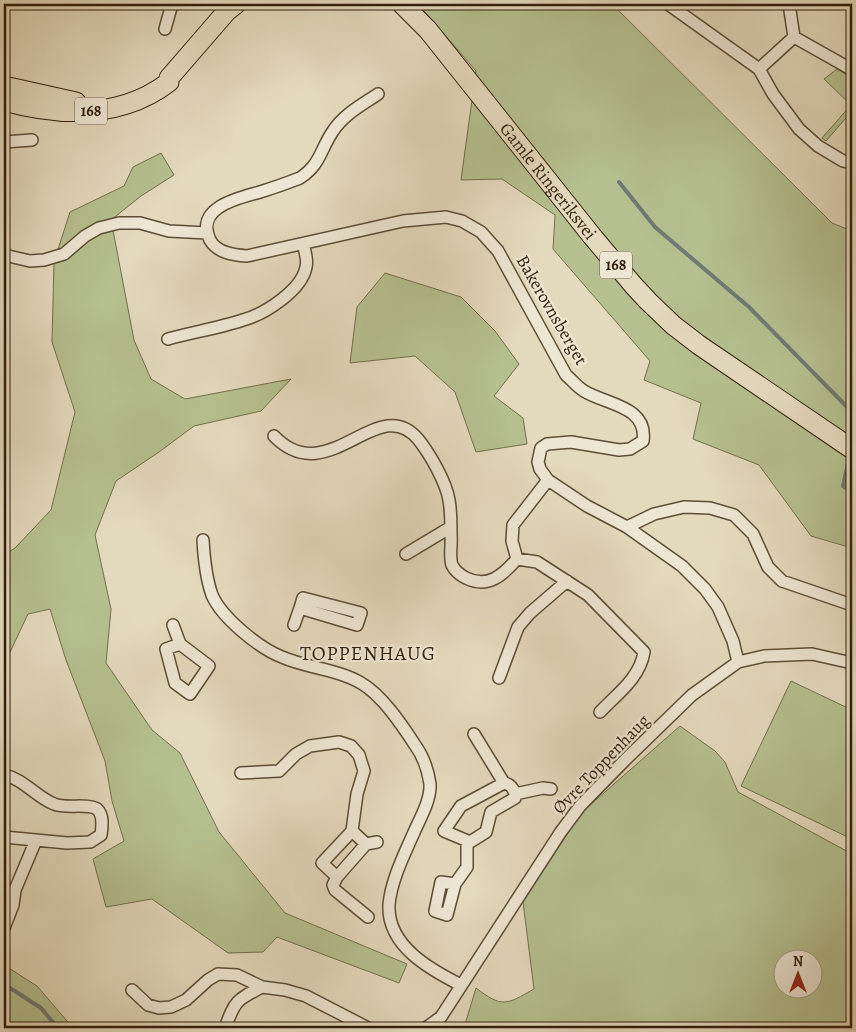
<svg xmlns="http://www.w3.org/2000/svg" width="856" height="1032" font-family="Alegreya,serif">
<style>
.green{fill:#b5bf8f;stroke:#726e4c;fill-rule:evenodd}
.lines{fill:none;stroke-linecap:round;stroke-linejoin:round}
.stream{stroke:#6e7a74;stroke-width:4}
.minor-casing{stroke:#5d4d36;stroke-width:14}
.primary-casing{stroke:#301e0a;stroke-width:21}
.minor{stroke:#ede6d3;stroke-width:11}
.primary{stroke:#e3d9bc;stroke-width:19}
.labels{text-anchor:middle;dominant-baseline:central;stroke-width:4.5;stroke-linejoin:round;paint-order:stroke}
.shield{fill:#ede6d3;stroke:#695a46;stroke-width:1}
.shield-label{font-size:16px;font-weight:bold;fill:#301e0a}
.street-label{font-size:18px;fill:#301e0a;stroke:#ede6d3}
.quarter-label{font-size:20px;letter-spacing:1px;fill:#301e0a;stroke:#ede6d3}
</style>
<rect width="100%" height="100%" fill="#e3d9bc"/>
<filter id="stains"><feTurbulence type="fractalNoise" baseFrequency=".004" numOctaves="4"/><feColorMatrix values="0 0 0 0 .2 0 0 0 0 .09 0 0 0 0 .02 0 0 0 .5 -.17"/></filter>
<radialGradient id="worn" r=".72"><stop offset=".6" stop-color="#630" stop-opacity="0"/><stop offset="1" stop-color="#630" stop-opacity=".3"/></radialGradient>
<!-- green -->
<path class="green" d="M418,4H612L832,223L852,231V548L811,536L759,465L693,439L701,403L644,380L650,361L553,249L555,215L502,179L461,180L476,71Z
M837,69L852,78V111L826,141L822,138L851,105L824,79Z
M161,153L174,175L141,196L111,220L134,340L151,379L185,399L291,379L261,411L194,426L159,452L116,481L95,535L111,609L106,663L152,730L180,753L219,832L285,913L407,964L399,983L277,937L263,952L228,953L152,899L106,907L93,859L124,841L112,801L105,761L66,660L50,609L28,614L4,665V555L15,548L51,510L75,412L52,342L54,262L70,212L124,186L133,167Z
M385,273L461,297L495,331L519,364L494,396L523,418L527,444L476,452L455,392L415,356L350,363L357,307Z
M791,681L852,710V839L741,786Z
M680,726L715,751L725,762L738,792L852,854V1028H464L476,988C502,1008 506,1005 534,989L523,902L581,813ZM784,960H814V990H784Z
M4,965L37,986L73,1028H4Z"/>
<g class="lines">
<!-- stream -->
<path class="stream" d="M619,182L655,227L749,307L852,412
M848,463L843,486L852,492
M4,984L41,1008L58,1028"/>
<!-- minor casing -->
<g class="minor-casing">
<path id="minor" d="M668,4L759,69L773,94L799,129L818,146L843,161L852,163
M165,29L172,4
M794,37L849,68
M759,69L794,37L789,4
M378,94C362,105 344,114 333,131C320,150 321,164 300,178C287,183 273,188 260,192C239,198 194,207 210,240C217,253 234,255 247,256L403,221L446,217L462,221L481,232L498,251L566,375C572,380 577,387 584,391C607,405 648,406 643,441L630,449L619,450L571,442L547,444L541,448L538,462L540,469L548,480L587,506L627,527L682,566L705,589L718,607L733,641L738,662
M4,142L32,140
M4,255L30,261L44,260L64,254L85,236L99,228L119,223H140L169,231L207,233
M168,339C193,332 219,328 243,320C265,314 302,290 306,267C308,260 305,251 303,244
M274,436C328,492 378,391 418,439C430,454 446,482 449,500C451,511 451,523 451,535C452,544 449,557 452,565C455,571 460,575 466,578C488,589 503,575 517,559L537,562L588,595L644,652C640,678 617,694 600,712
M627,527L654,514L684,507L710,508L734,515L753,534L768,567L782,581L852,605
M203,540C204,558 206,578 212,595C222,618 259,648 282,657C307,668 337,669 361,683C382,695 402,725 415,745C423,756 428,770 430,784C431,799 421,817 415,830C405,853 391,880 389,905C387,946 431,970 461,985
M406,554L451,527
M517,559L512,541L513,525L548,480
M303,598L361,613L357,625L300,608Z
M173,625L180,644L209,666L190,694L175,683L166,649L180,644
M294,625L300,608
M499,678L518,627L530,613L567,581
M474,734L504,783C510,784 513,787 515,794L543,788L551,789
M241,773L279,771L296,754L310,746L339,742L351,746L359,755L364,771L357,794L352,831L366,844L377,842
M4,775C24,779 36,797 54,804C66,809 87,803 97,809C104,815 102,828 101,835L90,842L67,843L4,837
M504,783L461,806L444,831L470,842L486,832L491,812L515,798V794
M352,831L322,863L337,877L366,844
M337,877L333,885L335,890L368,917
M455,884L441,882L435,911L447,915L455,884L467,867V841
M4,928L13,905L15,890L36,840
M132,990L148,1005L159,1008L171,1007L186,1000L208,980L218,974L237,975L262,987L285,990L306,996L368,1028
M225,1028C235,1001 236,1000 262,987
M426,1028L441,1017L560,833L580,806L625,760L692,695L738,662L764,656L812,654L852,663"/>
</g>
<!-- primary casing -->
<g class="primary-casing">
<g id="primary">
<path id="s1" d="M402,4L428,30L592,236L634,286L648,301L673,325L699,345L852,449"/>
<path d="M4,86L76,102"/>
<path d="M4,101C59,116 121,119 169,82V78L227,11L236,4"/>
</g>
</g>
<!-- minor -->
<use href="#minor" class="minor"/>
<!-- primary -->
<use href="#primary" class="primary"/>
</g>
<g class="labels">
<!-- shield labels -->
<g class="shield">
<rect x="75" y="97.5" width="32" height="27" rx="4"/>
<rect x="600" y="251.5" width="32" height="27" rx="4"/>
</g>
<g class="shield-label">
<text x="91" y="111">168</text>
<text x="616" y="265">168</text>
</g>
<!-- street labels -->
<g class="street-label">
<text stroke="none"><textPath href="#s1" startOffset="230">Gamle Ringeriksvei</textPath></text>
<text transform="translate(552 310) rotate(60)">Bakerovnsberget</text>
<text transform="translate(601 764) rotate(-46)">Øvre Toppenhaug</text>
</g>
<!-- quarter labels -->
<g class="quarter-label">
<text x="368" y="653">TOPPENHAUG</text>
</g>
</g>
<!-- margin -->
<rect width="856" height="1032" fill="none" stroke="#e3d9bc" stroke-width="20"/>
<rect x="5" y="5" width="846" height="1022" fill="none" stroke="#301e0a" stroke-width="2.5"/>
<rect x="10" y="10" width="836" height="1012" fill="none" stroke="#301e0a"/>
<!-- north arrow -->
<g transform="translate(798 974)"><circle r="24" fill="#ede6d3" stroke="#a19683"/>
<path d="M0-4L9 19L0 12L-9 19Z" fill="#8f2418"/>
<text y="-8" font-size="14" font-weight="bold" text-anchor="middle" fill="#301e0a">N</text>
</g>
<rect width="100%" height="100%" filter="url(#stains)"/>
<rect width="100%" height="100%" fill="url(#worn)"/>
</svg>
